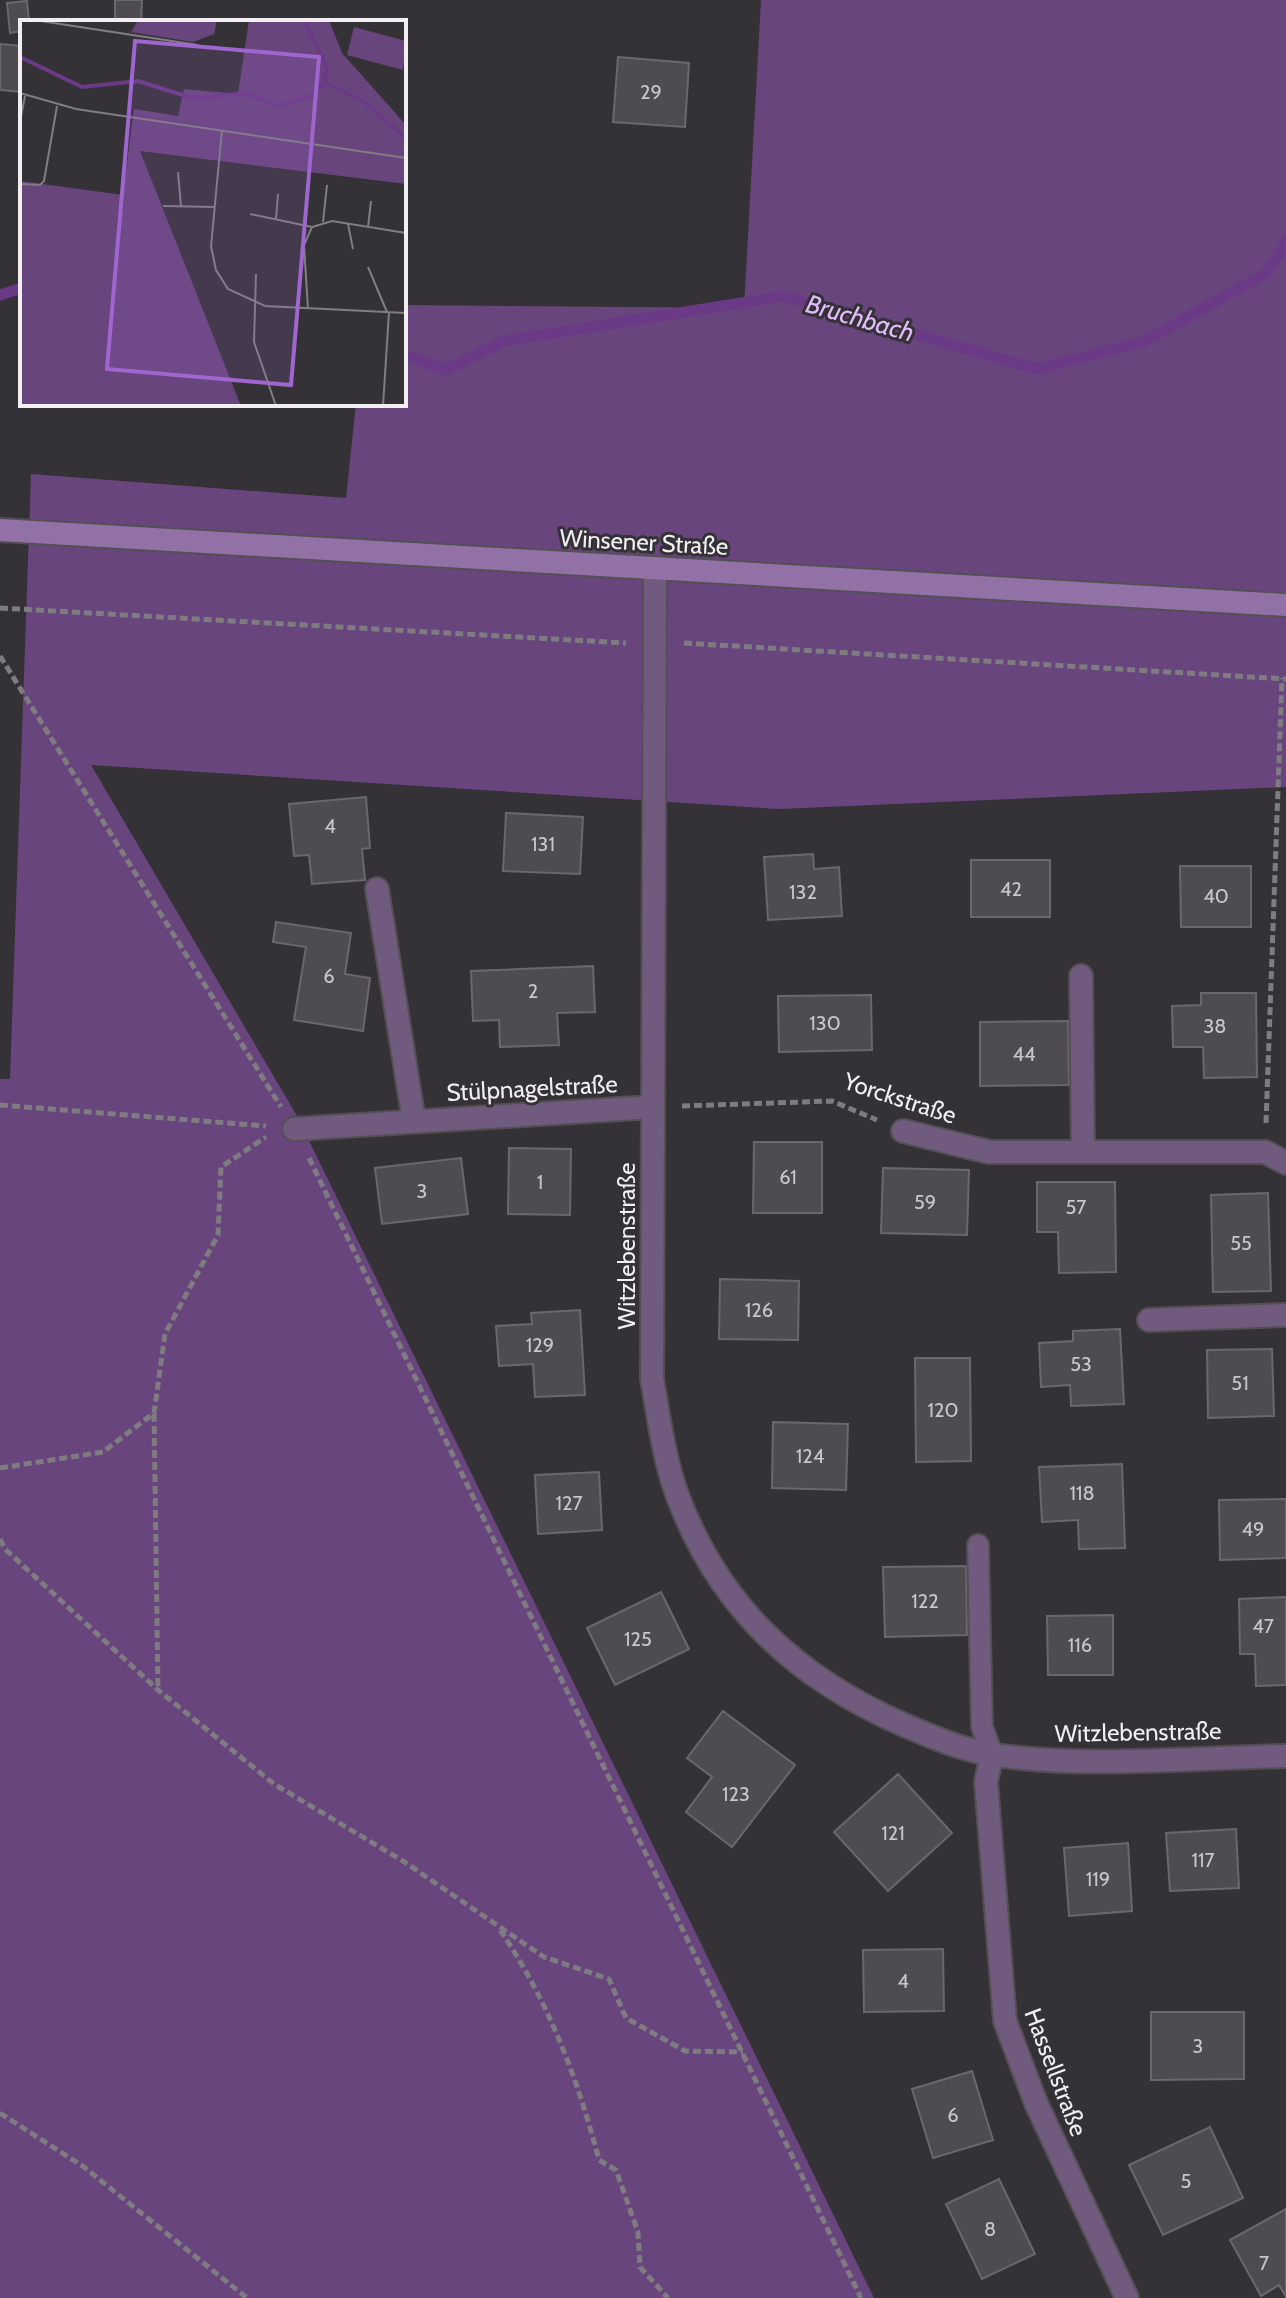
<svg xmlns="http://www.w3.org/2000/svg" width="1286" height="2298" font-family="Cabin,sans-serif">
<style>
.green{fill:#68457d}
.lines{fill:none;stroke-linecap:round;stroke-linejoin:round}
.stream{stroke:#6b3a87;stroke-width:11}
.building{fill:#4f4c51;stroke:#6a676d;stroke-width:2}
.service-casing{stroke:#535055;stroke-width:24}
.minor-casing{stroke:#535055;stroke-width:26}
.tertiary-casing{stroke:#535055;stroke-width:26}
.secondary-casing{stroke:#535055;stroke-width:26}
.path{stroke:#7e7c80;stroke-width:5;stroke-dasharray:8 4;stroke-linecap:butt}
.service{stroke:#705b7e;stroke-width:20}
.minor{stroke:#705b7e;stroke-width:22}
.tertiary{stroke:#705b7e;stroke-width:22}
.secondary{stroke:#9271a7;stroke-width:22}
.labels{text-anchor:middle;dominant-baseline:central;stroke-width:6;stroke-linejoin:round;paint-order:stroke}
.number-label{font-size:20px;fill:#c8c6ca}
.street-label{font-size:24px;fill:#f1eff2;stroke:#353237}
.water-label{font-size:26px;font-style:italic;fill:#e1bbfa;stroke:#353237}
.inset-river{fill:none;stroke:#6b3a87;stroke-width:4}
.inset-road{fill:none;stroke:#807e82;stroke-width:2}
.view{fill:#9e66ce;fill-opacity:0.15;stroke:#9e66ce;stroke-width:4}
.inset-edge{fill:none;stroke:#f1eff2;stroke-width:4}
</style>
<rect width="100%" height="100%" fill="#353237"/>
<!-- green -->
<path class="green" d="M761,0H1286V787L779,809L91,765L297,1116L874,2298H0V1079H10L31,474L346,498L356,404H404V305L744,308Z"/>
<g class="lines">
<!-- stream -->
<path class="stream" d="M0,295L22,288
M404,355L446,370L504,341L784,296L1036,369L1143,342L1267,273L1286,243"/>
</g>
<!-- building -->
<path class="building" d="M115,0H142L141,22H115Z
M27,1L29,22H22V31L10,33L7,3Z
M0,44L22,46L21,92L0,90Z
M618,57L689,63L685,127L613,122Z
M366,797L370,848L362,849L365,880L312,884L309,855L294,856L289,804Z
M506,813L583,817L580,874L503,871Z
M813,854L814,869L839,867L842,916L768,920L764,857Z
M971,860H1050V917H971Z
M1180,866H1251V927H1181Z
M276,922L351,933L345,974L370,978L363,1031L294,1020L306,947L273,942Z
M593,966L595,1012L557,1013L559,1045L500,1047L499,1020L473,1021L471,971Z
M1201,993H1256L1257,1077L1204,1078L1203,1047H1173L1172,1006L1201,1005Z
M871,995L872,1050L779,1052L778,996Z
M1068,1021L1069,1085L980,1086V1022Z
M754,1142H822V1213H753Z
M509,1148L571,1149L570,1215L508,1214Z
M461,1158L468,1214L382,1224L375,1168Z
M883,1168L969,1170L967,1235L881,1233Z
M1037,1182H1115L1116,1272L1059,1273L1058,1232H1037Z
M1268,1193L1271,1291L1213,1292L1211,1195Z
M720,1279L799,1281L798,1340L719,1339Z
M580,1310L585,1395L535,1397L533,1364L499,1366L496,1326L532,1324L531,1313Z
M1120,1329L1124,1404L1071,1406L1070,1385L1041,1387L1039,1343L1073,1341V1331Z
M1272,1349L1274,1416L1208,1418L1207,1350Z
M915,1358H970L971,1461L916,1462Z
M773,1422L848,1424L846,1490L772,1488Z
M1122,1464L1125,1548L1079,1549L1078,1520L1042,1522L1039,1467Z
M599,1472L602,1530L538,1534L535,1475Z
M1286,1499V1558L1220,1560L1219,1500Z
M966,1566L967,1635L885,1637L883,1567Z
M661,1592L689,1649L615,1685L587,1628Z
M1286,1597V1685L1256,1686L1255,1654H1240L1239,1599Z
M1113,1615V1675H1048L1047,1616Z
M723,1711L795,1765L732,1847L686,1812L712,1777L687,1758Z
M898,1774L952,1833L888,1891L834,1832Z
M1236,1829L1239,1888L1170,1891L1166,1833Z
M1128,1843L1132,1911L1069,1916L1064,1848Z
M943,1949L944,2011L864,2012L863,1950Z
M1151,2012H1244V2079L1151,2080Z
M972,2071L993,2140L933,2158L912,2089Z
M1210,2127L1243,2198L1163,2235L1129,2165Z
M999,2179L1035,2254L982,2279L946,2204Z
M1286,2209V2297L1279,2285L1261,2296L1230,2240Z"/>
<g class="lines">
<!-- service casing -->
<g class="service-casing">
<path id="service" d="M978,1545L982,1727L992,1754"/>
</g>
<!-- minor casing -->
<g class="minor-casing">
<path id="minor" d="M377,889L414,1121
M1081,976L1083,1152
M294,1129L653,1107
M903,1131L989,1152H1265L1286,1163
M1149,1320L1286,1315
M992,1754L986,1782L1005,2021L1036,2103L1127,2298"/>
</g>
<!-- tertiary casing -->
<g class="tertiary-casing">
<path id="tertiary" d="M655,568L652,1379C659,1418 664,1460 678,1497C720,1608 797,1678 902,1724C932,1737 962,1750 994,1755C1090,1768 1190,1758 1286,1756"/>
</g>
<!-- secondary casing -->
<g class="secondary-casing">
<path id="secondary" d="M0,530L1286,605"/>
</g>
<!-- path -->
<path class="path" d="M0,608L626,643
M684,643L1286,679
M0,656L281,1107
M0,1105L266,1126
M682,1106L832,1101L877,1120
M1266,1123L1282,678
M309,1158L861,2298
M154,1414L158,1690
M0,1468L103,1452L154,1413L165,1334L218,1235L221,1167L266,1137
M0,1539L5,1549L158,1690L274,1784L403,1861L544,1957L609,1979L626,2018L685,2051L743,2052
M500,1930C547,1998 578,2079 599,2160L616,2170L638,2232L640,2267L668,2298
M0,2113L84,2167L247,2298"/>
<!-- service -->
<use href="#service" class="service"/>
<!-- minor -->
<use href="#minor" class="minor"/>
<!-- tertiary -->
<use href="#tertiary" class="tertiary"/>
<!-- secondary -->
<use href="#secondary" class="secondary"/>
</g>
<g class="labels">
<!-- number labels -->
<g class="number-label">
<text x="651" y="92">29</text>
<text x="330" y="826">4</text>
<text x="543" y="844">131</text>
<text x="1011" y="889">42</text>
<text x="803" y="892">132</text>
<text x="1216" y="896">40</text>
<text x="329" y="976">6</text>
<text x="533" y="991">2</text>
<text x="825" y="1023">130</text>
<text x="1215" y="1026">38</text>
<text x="1024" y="1054">44</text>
<text x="788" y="1177">61</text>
<text x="540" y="1182">1</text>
<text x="422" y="1191">3</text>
<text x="925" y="1202">59</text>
<text x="1076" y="1207">57</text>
<text x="1241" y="1243">55</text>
<text x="759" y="1310">126</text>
<text x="540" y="1345">129</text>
<text x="1081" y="1364">53</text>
<text x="1240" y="1383">51</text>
<text x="943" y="1410">120</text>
<text x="810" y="1456">124</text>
<text x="1082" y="1493">118</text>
<text x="569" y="1503">127</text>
<text x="1253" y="1529">49</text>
<text x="925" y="1601">122</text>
<text x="1263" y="1626">47</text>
<text x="638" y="1639">125</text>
<text x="1080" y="1645">116</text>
<text x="736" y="1794">123</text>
<text x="893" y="1833">121</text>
<text x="1203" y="1860">117</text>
<text x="1098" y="1879">119</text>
<text x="903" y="1981">4</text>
<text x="1198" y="2046">3</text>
<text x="953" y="2115">6</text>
<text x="1186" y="2181">5</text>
<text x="990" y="2229">8</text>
<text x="1264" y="2263">7</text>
</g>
<!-- street labels -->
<g class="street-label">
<text transform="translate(644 542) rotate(3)">Winsener Straße</text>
<text transform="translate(532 1088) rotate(-3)">Stülpnagelstraße</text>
<text transform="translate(900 1098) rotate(18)">Yorckstraße</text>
<text transform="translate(626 1246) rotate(-90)">Witzlebenstraße</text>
<text transform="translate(1138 1732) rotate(-1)">Witzlebenstraße</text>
<text transform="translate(1056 2072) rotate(69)">Hassellstraße</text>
</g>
<!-- water labels -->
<g class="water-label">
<text transform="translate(860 318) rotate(16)">Bruchbach</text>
</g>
</g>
<!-- overview -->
<g transform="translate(20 20)">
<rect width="386" height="386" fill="#353237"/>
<path d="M118,0H197L194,14L173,22L111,12ZM229,0H309L322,33L386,105V164L120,131L221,386H0V161L103,175L114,89L158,96L164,69L218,74ZM334,7L386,21L383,50L327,35Z" fill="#68457d"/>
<path class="inset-river" d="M0,37L62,67L118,61L175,79L224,73L259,86L293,75L304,62L307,48L284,0M305,62L343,81L386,118"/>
<path class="inset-road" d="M14,0L178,25M0,73L56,89L386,138M0,102L5,76M202,110L191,226L196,250L208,269L245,286L386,293M158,152L161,186M0,164L20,165L24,161L37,86M143,186L195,187M230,194L292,207M256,199L258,174M303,202L307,165M328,204L333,229M348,207L351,181M348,247L367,292M236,254L234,322L256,386M288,289L284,225L292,207L312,201L386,213M363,386L369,292"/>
<path class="view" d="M115,21L299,37L271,365L87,349Z"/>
<rect width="386" height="386" class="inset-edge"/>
</g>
</svg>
